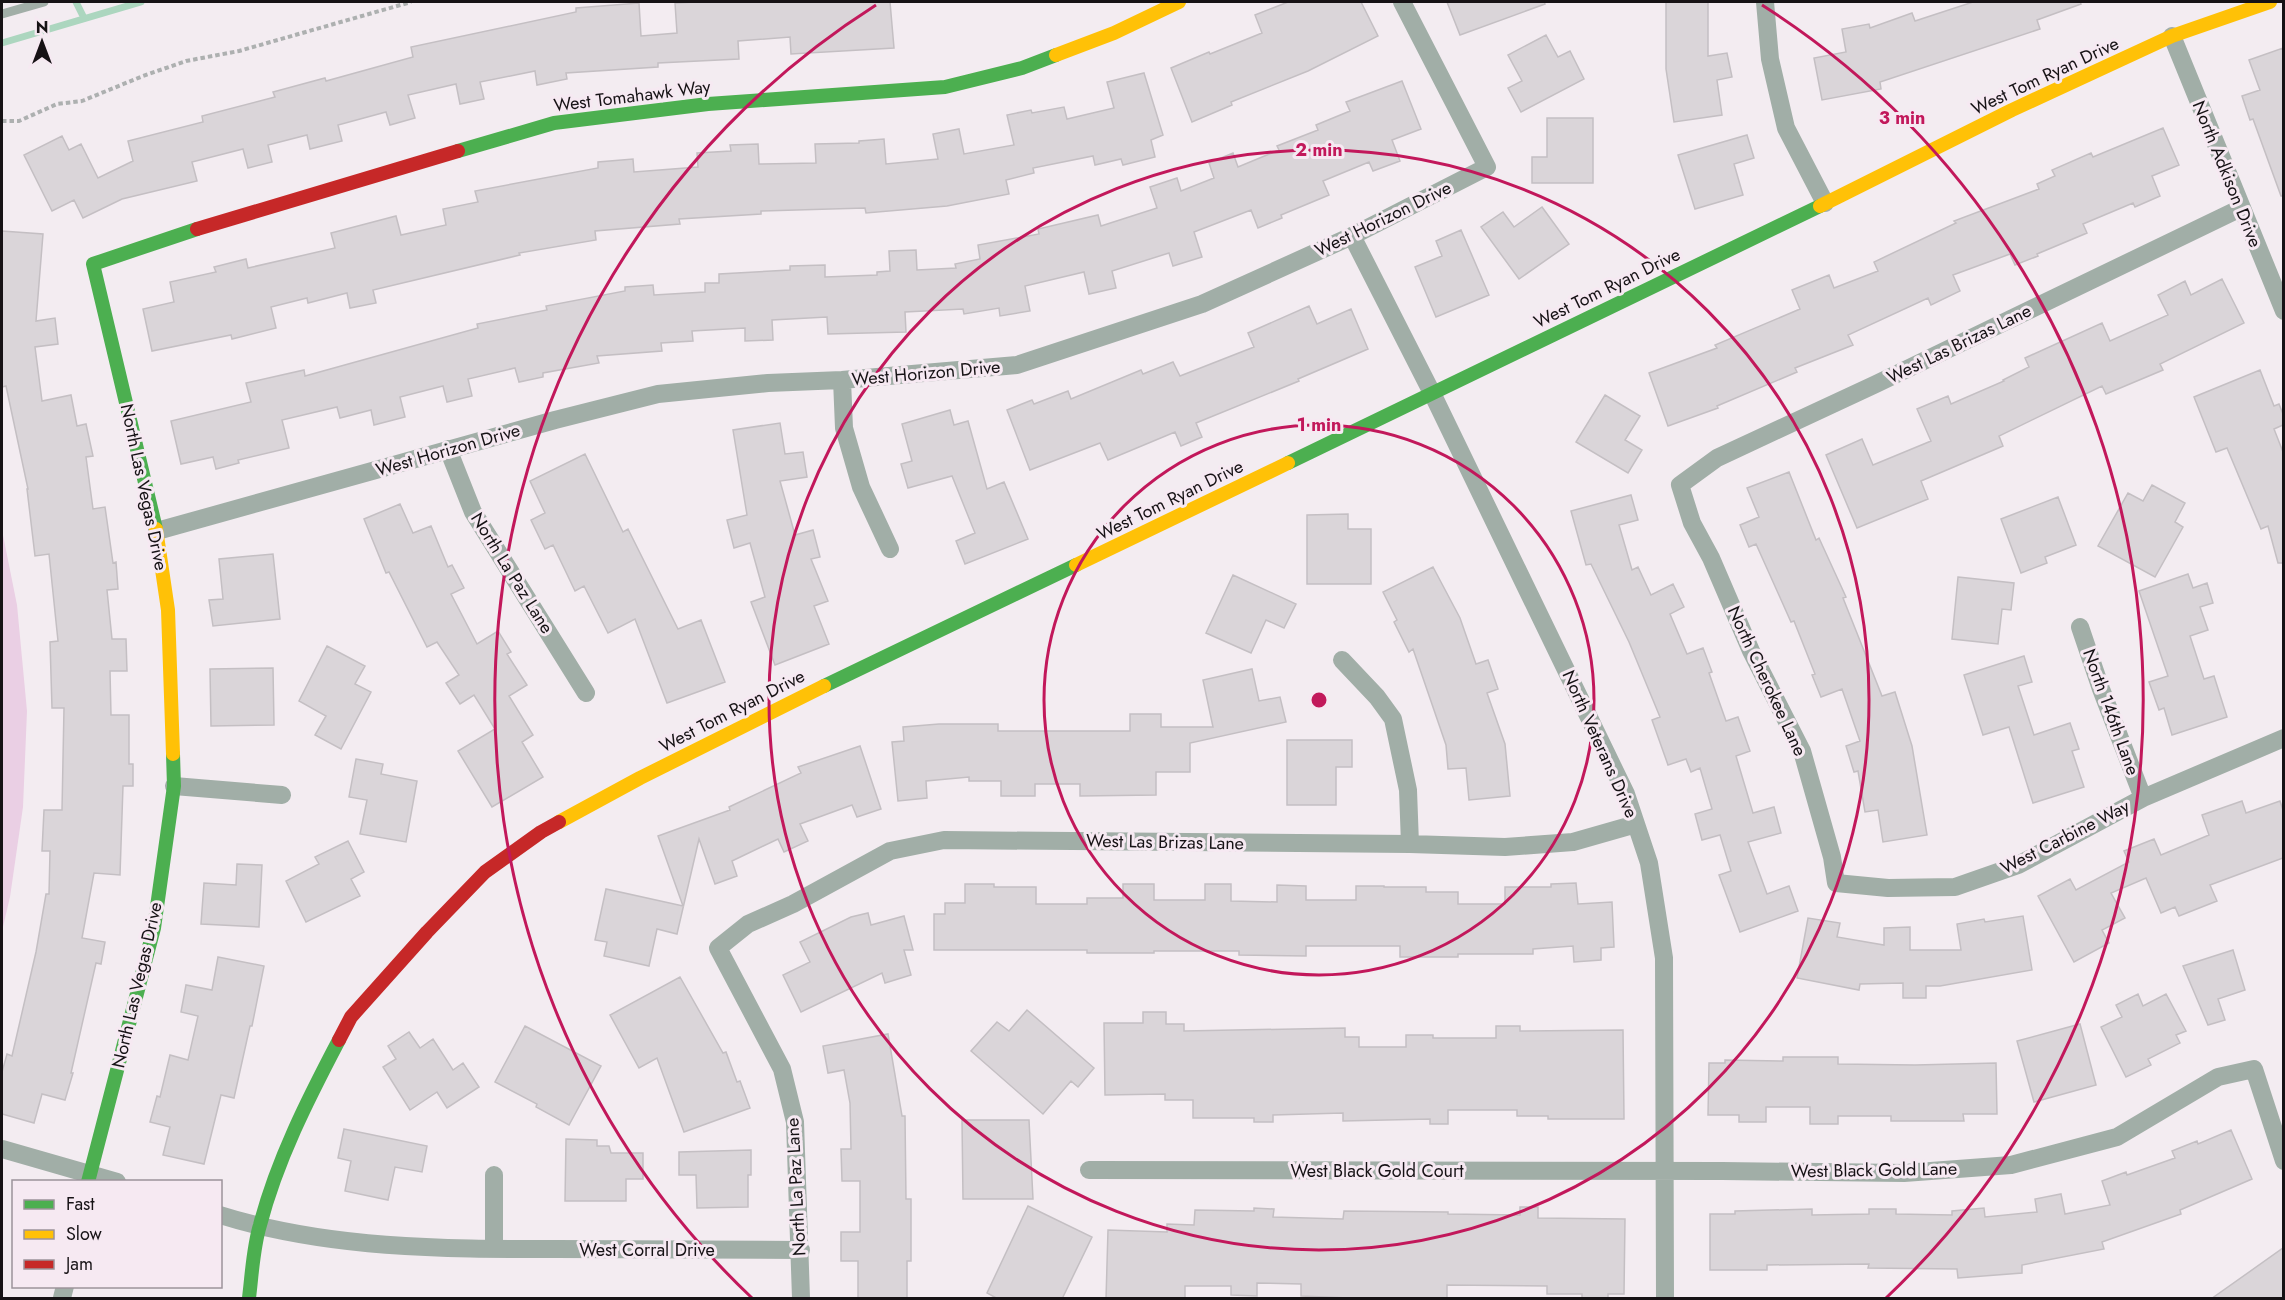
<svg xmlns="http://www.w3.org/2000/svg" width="2285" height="1300" font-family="Jost,sans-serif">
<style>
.green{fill:#eacfe4}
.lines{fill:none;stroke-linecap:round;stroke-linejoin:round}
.stream{stroke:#acd6bf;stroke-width:7}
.building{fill:#dad5d9;stroke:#c4bfc3;stroke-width:1.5}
.path{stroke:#adb0b0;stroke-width:4;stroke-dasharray:4.5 3;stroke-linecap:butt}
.lane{stroke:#a1aea7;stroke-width:9}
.street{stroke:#a1aea7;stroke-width:18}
.fast{stroke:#4caf50;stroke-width:14}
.slow{stroke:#ffc107;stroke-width:14}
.jam{stroke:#c62828;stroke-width:14}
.ring{fill:none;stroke:#c2185b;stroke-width:3}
.labels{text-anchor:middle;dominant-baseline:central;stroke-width:6;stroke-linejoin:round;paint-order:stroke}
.street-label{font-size:18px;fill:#161215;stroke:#f6e9f2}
.centre{fill:#c2185b;stroke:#f6e9f2;stroke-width:3}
.ring-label{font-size:18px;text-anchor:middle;font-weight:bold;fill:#c2185b;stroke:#f6e9f2;stroke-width:6;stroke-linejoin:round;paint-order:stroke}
</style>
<rect width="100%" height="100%" fill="#f3ecf1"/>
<!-- green -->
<path class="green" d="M2,530L17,605L27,711L23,807L10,897L2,931Z"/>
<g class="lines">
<!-- stream -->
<path class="stream" d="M76,2L84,18
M2,43L141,2"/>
</g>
<!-- building -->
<path class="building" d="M696,2H890L894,48L791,54L790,37L738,41L739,59L658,63V67L566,73L567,79L537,85L535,71L480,82L484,99L460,104L456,84L408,95L415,118L390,125L386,112L338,125L342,141L310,149L307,135L268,145L272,162L248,168L243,149L192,162L197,181L122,199L83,218L74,200L52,211L24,155L62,136L69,150L81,144L98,178L133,161L128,141L203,122L202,116L275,97L273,92L325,78L326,81L413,57L411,47L576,12V8L639,3L641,36L677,33L675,3Z
M1288,2H1361L1378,36L1308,71L1231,102L1232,105L1192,122L1171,68L1209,52L1210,54L1262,33L1255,15Z
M1447,2H1544L1545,4L1460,35Z
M1666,2H1708V56L1727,53L1732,77L1717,80L1722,115L1674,122L1666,69Z
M1973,2H2080L2081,4L2037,20L2040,29L1880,82L1881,89L1822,100L1814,58L1846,52L1842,29L1869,24L1870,28L1912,13L1915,21Z
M1546,35L1558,57L1570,51L1584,79L1521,112L1508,88L1522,81L1508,55Z
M2283,48V196H2281L2253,119L2250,120L2242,96L2260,90L2249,60Z
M1144,73L1163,135L1151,140L1155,157L1123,165L1121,159L1095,165L1093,156L1033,168L1034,173L1006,180L1009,194L947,206L866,213L865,208L761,211V214L679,219L680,224L595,231L596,240L519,253L520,255L373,290L376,303L350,308L347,293L308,303L307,298L271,307L276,328L232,339L231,335L152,351L143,309L174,302L170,282L216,272L214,267L246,259L248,268L335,248L331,233L396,216L401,235L446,225L443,209L478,202L475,191L598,168V162L633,159L634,172L698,167L697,153L731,151L730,145L758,144L759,164L816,163L815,144L859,143V141L884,139L886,164L938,159L933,134L959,129L964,154L1014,145L1007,115L1031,110L1032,113L1064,107L1067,119L1114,108L1107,82Z
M1402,81L1421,129L1392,140L1400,161L1373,171L1369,162L1323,181L1329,195L1281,215L1282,218L1258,228L1251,210L1194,232L1202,257L1173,266L1169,253L1112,271L1116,288L1089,294L1084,272L1025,286L1030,311L1000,316L999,308L964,314L963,309L905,312L906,332L828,334L827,317L772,320L773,340L745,341V328L692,331L693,341L661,343L662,351L597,356L599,363L543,373V377L519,382L515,368L468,379L472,396L447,402L443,386L400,397L405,417L374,425L371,410L340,418L337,407L282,420L289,448L238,460L239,463L216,469L213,457L181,464L171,421L251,402L246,383L304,370L305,376L478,328L477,324L547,310L546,306L625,291V287L653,285L654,295L705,292V283H719V274L790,270V266L825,265V277L877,275V272L890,271L889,251L916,250L917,270L956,268L955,264L980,259L978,245L1039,234L1038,229L1098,215L1101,226L1157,208L1150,187L1177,178L1181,191L1214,178L1209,163L1233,153L1238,167L1279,150L1277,146L1318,130L1316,125L1350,111L1346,102Z
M1547,118H1593V183H1532V157H1547Z
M2163,128L2179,165L2152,176L2160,196L2135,207L2133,203L2083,224L2087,233L2037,254L2038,256L2015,265L2010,254L1953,275L1960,291L1931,305L1928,298L1848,335L1853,345L1795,368L1797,372L1717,406L1718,408L1668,426L1649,373L1717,348L1715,345L1800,309L1792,290L1829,275L1834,288L1878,271L1874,262L1956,223L1954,221L2039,189L2037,184L2055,176L2052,170L2091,153L2093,157Z
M1747,135L1754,158L1734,164L1743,195L1695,209L1678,155Z
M1542,207L1569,244L1519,279L1481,227L1503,212L1514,227Z
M1461,230L1489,295L1436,317L1415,267L1442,256L1436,241Z
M2,231L43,234L36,321L55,318L58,344L35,347L42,401L71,395L77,426L86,424L93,456L86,457L93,509L105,507L113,563L116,562L118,589L107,590L112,639H126L127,671H110L111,715H129V764H133V786H123L120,875L94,873L82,938L105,942L101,964L96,963L71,1073H73L65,1100L42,1094L34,1123L2,1114V1072L7,1054L12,1056L36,952L46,894H49L50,851H42L44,810H62L64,708H52L50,642L58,641L49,554L35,556L27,489H28L6,386L2,387Z
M2222,279L2244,323L2160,364L2163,370L2106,394L2102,386L1999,436L2003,446L1921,481L1928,499L1857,528L1826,455L1862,439L1873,465L1931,441L1917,409L1948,396L1951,404L2004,381L2003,380L2029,367L2025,358L2102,323L2110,341L2168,315L2158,295L2185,281L2191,295Z
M1309,306L1317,324L1351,309L1368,349L1298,379L1299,381L1196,423L1202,437L1181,446L1175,432L1108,460L1100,443L1030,470L1007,410L1032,400L1034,404L1068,391L1071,399L1141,370L1143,374L1173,362L1180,376L1254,347L1248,333Z
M2260,370L2274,406L2279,404L2283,414V425L2274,429L2283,452V563H2278L2268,526L2261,529L2227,448L2216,452L2194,397Z
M1605,395L1640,416L1625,440L1642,450L1628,473L1576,442Z
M950,410L954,425L968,421L987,489L1004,482L1028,539L965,564L956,541L975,533L952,476L908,488L901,464L912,461L902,424Z
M780,423L785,454L803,452L807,477L780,481L795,535L813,530L820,557L811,559L828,601L814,606L829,644L775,665L751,602L765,597L750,543L734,548L727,520L747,515L733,430Z
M585,454L623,532L628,529L678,629L701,620L725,682L667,703L635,619L608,633L584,586L575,591L553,545L545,549L531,520L545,513L530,481Z
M1789,472L1816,540L1819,538L1846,597L1843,598L1882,696L1895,692L1912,746L1927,835L1883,842L1878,810L1865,812L1858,771L1854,772L1846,746L1860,741L1842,689L1821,697L1812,675L1815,674L1794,621L1791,622L1756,544L1749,547L1740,525L1759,517L1747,488Z
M2152,485L2185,503L2175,522L2183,527L2155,577L2098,546L2128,493L2143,501Z
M1631,495L1638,520L1619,525L1632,570L1638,567L1651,595L1673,584L1684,607L1670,614L1687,654L1703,648L1712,672L1709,673L1726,721L1738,717L1750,751L1736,756L1753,813L1774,807L1781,833L1748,842L1767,894L1789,886L1798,911L1740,932L1719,875L1731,871L1720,835L1702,840L1695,814L1712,809L1700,768L1691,772L1686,759L1668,765L1652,720L1660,717L1629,642L1591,564L1586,565L1571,511Z
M2058,497L2076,545L2045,557L2047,563L2021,573L2001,519Z
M400,504L413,533L431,526L448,567L452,565L464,588L451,594L477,644L498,631L511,652L507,654L527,685L509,696L533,735L522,742L543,777L492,807L458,751L495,729L474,695L460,704L446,683L459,675L437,642L427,647L389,572L386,573L364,519Z
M1348,514V529H1371V584H1307V515Z
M273,554L280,619L213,626L209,600L223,599L219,559Z
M1433,567L1460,618L1476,664L1488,660L1498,689L1487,693L1505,744L1510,796L1469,800L1466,768L1448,769L1446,745L1413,649L1409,652L1394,622L1397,620L1383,592Z
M2188,574L2193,588L2207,583L2213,603L2200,607L2208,630L2190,636L2204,679L2214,676L2227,717L2172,735L2164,708L2159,710L2149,682L2168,676L2139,591Z
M1233,575L1296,604L1284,628L1266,620L1251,653L1206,633Z
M1958,577L2014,583L2011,610L2002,609L1998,644L1952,639Z
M327,646L365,666L355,684L371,692L341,749L315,735L326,716L299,701Z
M2024,656L2032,682L2018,686L2034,735L2070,723L2079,749L2072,751L2084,787L2033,803L2009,727L1983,735L1964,675Z
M273,668L274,725L211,726L210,669Z
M1252,669L1259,701L1280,697L1286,722L1190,743V772H1156V795L1080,796V784H1035V796H1001V781H969V777L926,781L927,798L898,801L892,742L904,741L903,727L939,724H998V731H1130V714H1161V727H1213L1203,680Z
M1287,740H1352V767H1336V805H1287Z
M860,746L881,809L857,817L852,805L800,824L808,841L784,852L778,839L732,861L737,876L715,884L699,839L677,934L657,929L649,966L604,956L607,942L595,940L606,889L683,906L658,836L730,810L729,807L801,773L798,767Z
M356,759L383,764L381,774L417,781L406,842L360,834L367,800L349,797Z
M2242,801L2246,813L2280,801L2283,810V858L2210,885L2217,901L2179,916L2175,907L2161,913L2146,878L2111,893L2125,918L2102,930L2109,943L2074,962L2038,896L2070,879L2076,890L2129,862L2124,851L2154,839L2161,855L2209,835L2202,815Z
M348,841L364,872L351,879L360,896L306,922L286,881L319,864L315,857Z
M237,864L262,865L259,927L201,924L204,883L236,885Z
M1576,883L1578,904L1612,902L1614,947L1601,948V960L1574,962L1573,946L1533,949V954H1458V957H1400V946H1306V956L1239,955V951H1154V953H1087V950H934V914H945V903H965V884H994V887H1036V904H1087V898H1123V884H1154V900H1205V884H1231V901L1277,902V885L1306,886V900H1356V886H1384V887H1426V892H1458V904H1505V887H1551V884Z
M868,913L871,925L904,916L913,950H904L911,975L885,983L882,973L801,1012L783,975L810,962L800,942L851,917Z
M2023,916L2032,970L1940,986H1926V998H1903V983L1860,984L1859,990L1797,978L1808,918L1840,923L1837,937L1884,945V928L1910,927V950H1961L1957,924L1984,919L1985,922Z
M2233,950L2245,990L2218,999L2225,1020L2208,1025L2183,966Z
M218,957L264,966L252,1026H250L234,1098L221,1095L204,1164L163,1155L170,1127L150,1122L157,1096L160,1097L170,1055L188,1060L198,1016L181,1012L186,985L212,990Z
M680,977L723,1053L726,1052L737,1082L740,1081L750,1108L684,1132L657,1058L639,1068L610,1015Z
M2138,994L2143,1006L2166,994L2186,1031L2176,1035L2180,1043L2148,1059L2151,1065L2126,1077L2101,1027L2122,1017L2116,1005Z
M1027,1010L1094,1068L1078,1087L1071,1081L1043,1114L971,1051L997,1022L1009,1031Z
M1143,1012H1166V1024H1184V1031L1345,1028V1037H1359V1047H1406V1035H1433V1038H1496V1026H1520V1031L1623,1030L1624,1119H1548V1116H1517V1110H1448V1124H1430V1119L1343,1121V1113L1273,1115V1122H1254V1118H1193V1100H1165V1094L1105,1095L1104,1023H1143Z
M2080,1024L2096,1085L2034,1102L2017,1041Z
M525,1026L601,1066L569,1125L536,1107L537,1104L495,1082Z
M409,1032L420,1048L433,1039L453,1070L463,1063L479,1087L447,1108L437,1092L410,1110L383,1067L396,1059L388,1046Z
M888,1034L902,1116H905L906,1199H911V1261H907V1299H858V1261H841V1232H860V1181H842L841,1149H851L850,1103L844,1070L828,1073L823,1046Z
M1783,1057H1838V1064L1915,1065L1996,1063L1997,1114H1963L1964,1121H1891V1116H1838V1124H1810V1107H1766V1122H1739V1115H1708L1709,1063H1725V1060L1783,1061Z
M962,1120H1029L1033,1199H963Z
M344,1129L427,1146L422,1172L395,1167L388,1200L345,1191L351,1161L338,1158Z
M2231,1130L2252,1179L2180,1210L2181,1214L2102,1242L2104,1249L2022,1265V1273L1958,1278L1957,1269L1868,1268L1869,1264L1767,1265V1270H1710V1214H1735V1211L1812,1209V1215L1869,1214V1209H1896V1214L1952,1215V1211L1984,1208L1985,1217L2037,1212L2035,1199L2061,1194L2065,1214L2110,1205L2102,1181L2126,1172L2127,1175L2175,1158L2172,1151L2197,1141L2198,1144Z
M566,1139L597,1140V1146H609L611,1153H643V1179H626V1201H565Z
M751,1150V1175H748V1207L697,1208L696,1175H679V1152Z
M1028,1206L1092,1237L1062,1299H998L987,1293Z
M1520,1207H1538V1218L1625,1219L1624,1294H1608V1299H1582V1294H1547V1286L1447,1285V1299H1373L1301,1296V1284L1257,1283V1296L1231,1295V1286H1185V1299H1106L1108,1230L1167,1232V1224L1194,1225L1195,1210L1254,1211V1208L1274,1209L1273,1217L1343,1219L1344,1211L1448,1212V1214L1520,1215Z
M2283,1248V1299H2211Z"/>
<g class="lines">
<!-- path -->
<path class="path" d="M2,121H19L57,104L82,101L143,76L186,61L239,51L411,2"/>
<!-- lane -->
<path class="lane" d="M2,14L44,2"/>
<!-- street -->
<path class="street" d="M1765,2L1770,59L1786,128L1825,203
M2172,36L2284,311
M2241,208L1876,384L1717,458L1680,485L1692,523L1711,558L1751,651L1802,751L1832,857L1836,883L1888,888L1955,887L2018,865L2143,798L2284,738
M1352,236L1432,393L1626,794L1649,863L1664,958L1665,1298
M842,380L844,428L861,487L890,549
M448,449L473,512L586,693
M157,531L555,420L658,394L768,383L842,380L1017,365L1202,304L1352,236L1487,167L1402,2
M2080,627L2101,689L2143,798
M1342,660L1377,697L1393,719L1408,790L1410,844
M174,786L282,795
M2,1149L117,1182
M1089,1170L1722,1171L1904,1173L2011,1165L2117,1137L2218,1077L2254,1069L2284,1161
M494,1175V1249
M220,1215C328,1249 443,1249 555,1249C637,1250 719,1250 801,1250
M62,1298L65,1286
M801,1298L795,1122L782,1069L718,948L748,924L793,904L890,851L944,840L1410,844L1505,847L1573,842L1636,824"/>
<!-- fast -->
<path class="fast" d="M458,151L554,123L708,104L945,87L1022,68L1056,55
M1288,463L1820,206
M156,529L93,264L197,229
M824,686L1076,565
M88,1182L154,928L174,786L173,754
M249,1298C252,1274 253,1248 260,1225C277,1160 308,1099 339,1040"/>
<!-- slow -->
<path class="slow" d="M1056,55L1114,33L1179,2
M1820,206L2012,110L2172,36L2270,2
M156,529L168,610L173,754
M1076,565L1288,463
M559,822L640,778L824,686"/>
<!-- jam -->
<path class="jam" d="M197,229L458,151
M339,1040L351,1017L427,932L485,872L541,832L559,822"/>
</g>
<!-- distance rings -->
<g class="ring">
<circle cx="1319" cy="700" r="275"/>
<circle cx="1319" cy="700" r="550"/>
<path d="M752 1298A824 824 0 0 1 876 5M1762 5A824 824 0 0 1 1886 1298"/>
</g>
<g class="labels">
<!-- street labels -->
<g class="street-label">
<text transform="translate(2045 76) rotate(-25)">West Tom Ryan Drive</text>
<text transform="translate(632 96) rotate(-7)">West Tomahawk Way</text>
<text transform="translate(2227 174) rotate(68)">North Adkison Drive</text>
<text transform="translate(1383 219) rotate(-26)">West Horizon Drive</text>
<text transform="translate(1607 288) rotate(-26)">West Tom Ryan Drive</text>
<text transform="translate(1959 344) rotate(-26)">West Las Brizas Lane</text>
<text transform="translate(926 373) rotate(-5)">West Horizon Drive</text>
<text transform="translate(448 450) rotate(-16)">West Horizon Drive</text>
<text transform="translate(144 487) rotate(78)">North Las Vegas Drive</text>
<text transform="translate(1170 500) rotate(-26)">West Tom Ryan Drive</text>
<text transform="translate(512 573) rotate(58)">North La Paz Lane</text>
<text transform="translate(1767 681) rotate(65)">North Cherokee Lane</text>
<text transform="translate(732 711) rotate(-27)">West Tom Ryan Drive</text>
<text transform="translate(2111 712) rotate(70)">North 146th Lane</text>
<text transform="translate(1600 744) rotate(66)">North Veterans Drive</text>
<text transform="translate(2065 837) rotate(-27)">West Carbine Way</text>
<text transform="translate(1165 842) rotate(1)">West Las Brizas Lane</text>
<text transform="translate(137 985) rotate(-77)">North Las Vegas Drive</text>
<text transform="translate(1874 1170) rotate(-1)">West Black Gold Lane</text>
<text x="1377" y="1171">West Black Gold Court</text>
<text transform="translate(796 1187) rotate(-93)">North La Paz Lane</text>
<text x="647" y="1250">West Corral Drive</text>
</g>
</g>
<circle cx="1319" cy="700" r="9" class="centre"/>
<g class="ring-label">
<text x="1902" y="124">3 min</text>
<text x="1319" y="156">2 min</text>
<text x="1319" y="431">1 min</text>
</g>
<!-- border -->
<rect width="2285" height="1300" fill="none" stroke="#161215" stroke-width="6"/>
<!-- legend -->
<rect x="12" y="1180" width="210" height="108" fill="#f6e9f2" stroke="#9c939a" stroke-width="1.5"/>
<rect x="24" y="1200" width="30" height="9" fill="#4caf50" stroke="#9c939a" stroke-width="1.5"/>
<text x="66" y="1210" font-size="18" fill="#161215">Fast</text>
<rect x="24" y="1230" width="30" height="9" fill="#ffc107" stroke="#9c939a" stroke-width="1.5"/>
<text x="66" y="1240" font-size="18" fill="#161215">Slow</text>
<rect x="24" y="1260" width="30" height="9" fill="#c62828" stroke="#9c939a" stroke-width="1.5"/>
<text x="66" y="1270" font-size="18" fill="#161215">Jam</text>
<!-- north arrow -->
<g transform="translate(42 42)" stroke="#f6e9f2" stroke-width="4.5" paint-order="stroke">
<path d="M0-4.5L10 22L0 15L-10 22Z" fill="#161215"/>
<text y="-9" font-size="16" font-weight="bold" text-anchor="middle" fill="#161215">N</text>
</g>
</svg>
